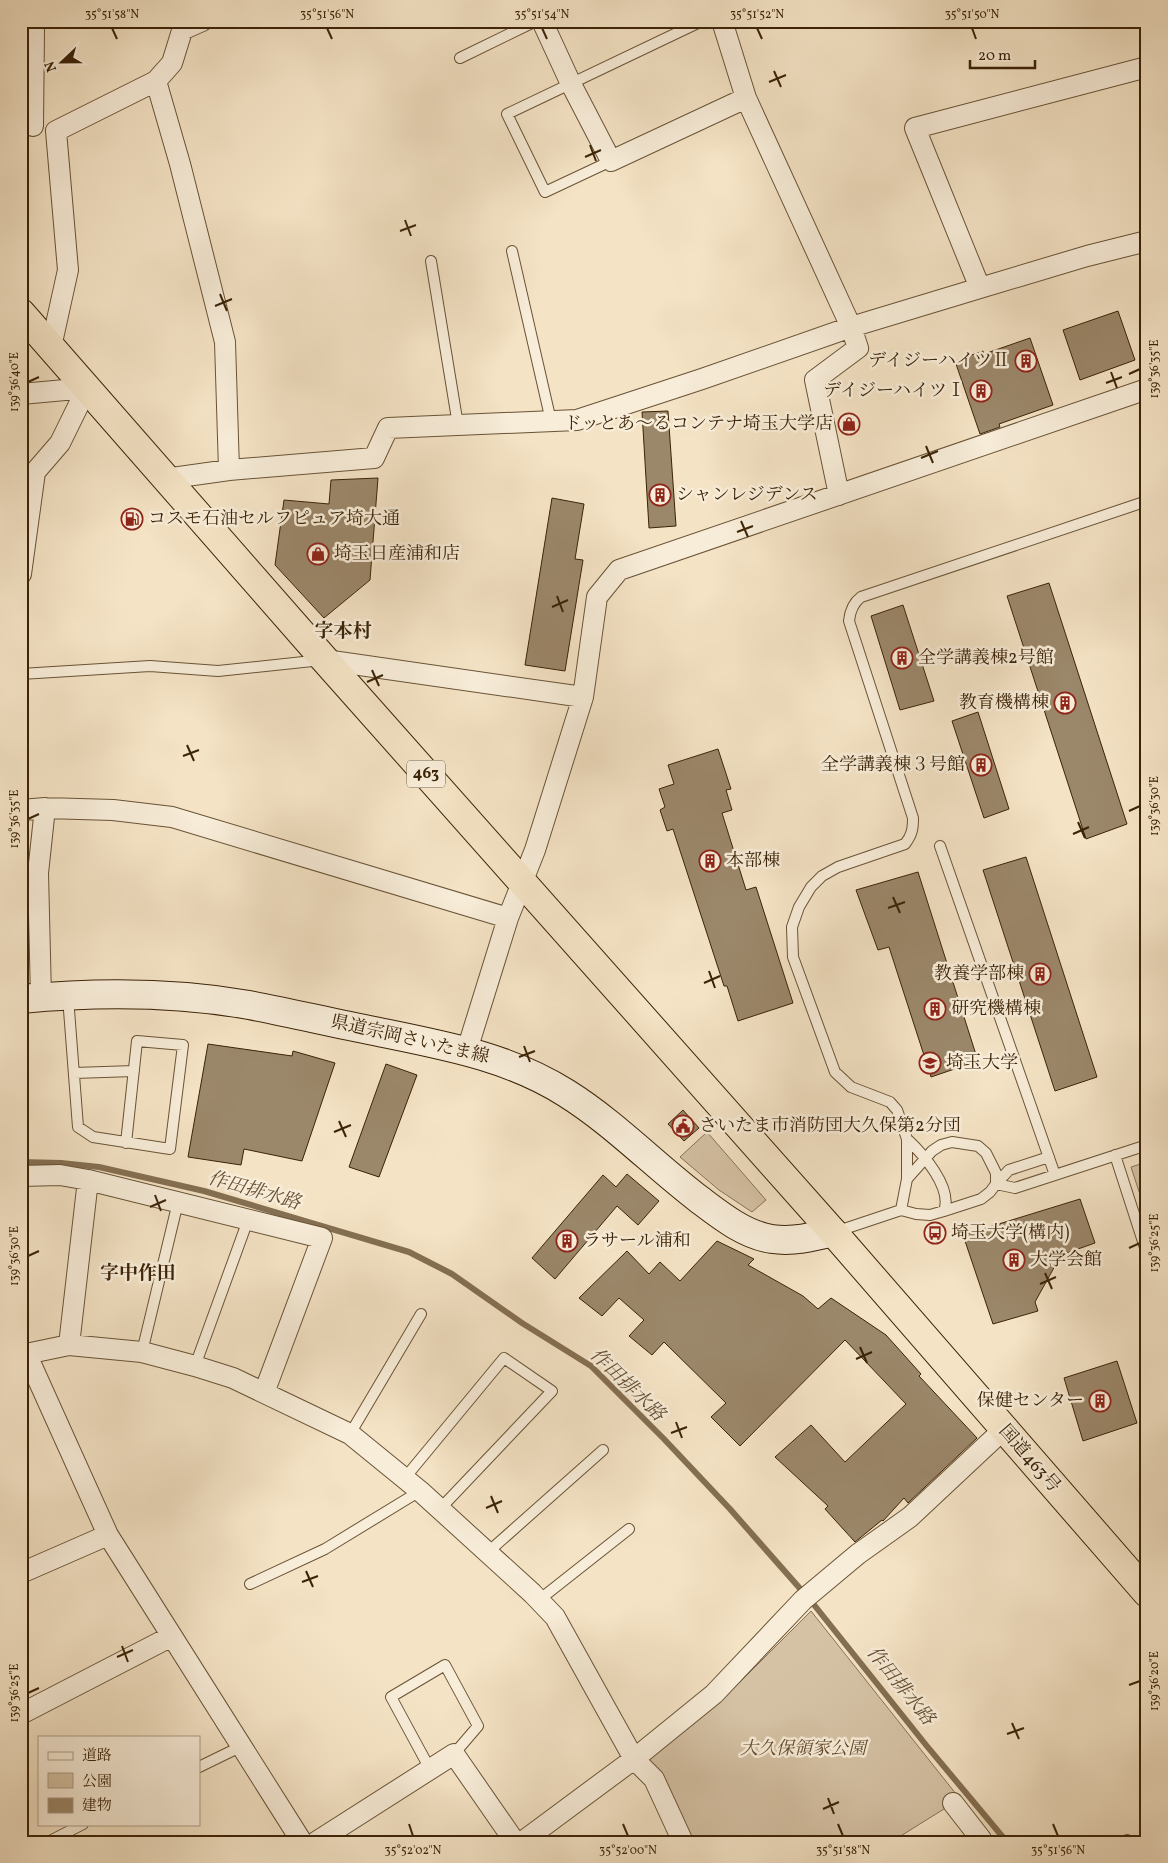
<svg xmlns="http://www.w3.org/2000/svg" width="1168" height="1863" font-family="Vollkorn,'Noto Serif JP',serif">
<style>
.green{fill:#d5c2a5;stroke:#887256}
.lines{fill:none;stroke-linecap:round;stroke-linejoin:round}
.stream{stroke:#846f52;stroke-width:6}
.building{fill:#9b876a;stroke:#3b2307}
.service-casing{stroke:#695336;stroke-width:12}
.minor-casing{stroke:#695336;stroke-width:22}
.secondary-casing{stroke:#3b2307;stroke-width:30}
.trunk-casing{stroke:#3b2307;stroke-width:30}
.service{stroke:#f8edd9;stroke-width:10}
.minor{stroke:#f8edd9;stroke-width:20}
.secondary{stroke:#f8edd9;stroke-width:28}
.trunk{stroke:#f4e3c5;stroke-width:28}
.ticks{fill:none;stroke:#3b2307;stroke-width:2}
.labels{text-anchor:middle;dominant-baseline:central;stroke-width:5;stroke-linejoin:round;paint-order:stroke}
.shield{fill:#f8edd9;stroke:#746046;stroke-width:1}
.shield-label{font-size:16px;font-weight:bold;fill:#3b2307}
.poi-label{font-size:18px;fill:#3b2307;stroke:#f8edd9;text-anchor:start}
.street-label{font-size:18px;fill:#3b2307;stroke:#f8edd9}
.park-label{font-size:18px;font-style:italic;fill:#624b2e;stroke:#f8edd9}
.neighbourhood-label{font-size:19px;font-weight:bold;fill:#3b2307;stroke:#f8edd9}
.water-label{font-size:19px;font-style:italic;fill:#664f33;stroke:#f8edd9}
.neatline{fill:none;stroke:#3b2307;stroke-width:2}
.ticks-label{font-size:12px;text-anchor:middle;fill:#3b2307}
</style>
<rect width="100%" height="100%" fill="#f4e3c5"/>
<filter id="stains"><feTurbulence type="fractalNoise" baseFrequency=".004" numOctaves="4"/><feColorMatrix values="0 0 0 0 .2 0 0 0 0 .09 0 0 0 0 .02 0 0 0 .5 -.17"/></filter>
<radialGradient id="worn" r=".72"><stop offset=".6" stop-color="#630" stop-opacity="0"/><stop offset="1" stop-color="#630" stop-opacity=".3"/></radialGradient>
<!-- green -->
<path class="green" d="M707,1132L766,1200L752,1212L719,1190L680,1157Z
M1147,1162V1216L1131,1167Z
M811,1611L960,1799L891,1842H692L661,1776L648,1758L721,1701Z"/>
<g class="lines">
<!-- stream -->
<path class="stream" d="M21,1162L61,1163L99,1167L204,1191L409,1252L452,1274L522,1323L591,1366L664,1439L730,1509L811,1601L926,1745L1007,1842"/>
</g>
<!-- building -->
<path class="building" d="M1118,311L1135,360L1080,380L1063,330Z
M1030,338L1053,405L999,424L1000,427L980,434L955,361L983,351L984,354Z
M668,411L676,526L649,528L642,412Z
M378,478L370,580L324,618L275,565L284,500L329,504L331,480Z
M552,498L584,504L575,559L583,560L565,671L525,665Z
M1049,583L1127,824L1086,839L1007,596Z
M903,605L934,701L900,710L871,616Z
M978,712L1009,809L984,818L952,721Z
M718,749L731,789L726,790L732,810L722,813L746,890L756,887L793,1003L738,1021L727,986H724L673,829L667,831L660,810L665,807L659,789L674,784L668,765Z
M1026,857L1097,1077L1055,1091L983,870Z
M918,872L978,1061L931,1077L889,947L878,950L856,890Z
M208,1044L292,1056L293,1051L335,1063L302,1161L244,1149L241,1165L188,1157Z
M386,1064L417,1075L379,1177L349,1167Z
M683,1110L699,1128L684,1141L668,1124Z
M627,1174L659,1201L638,1225L617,1206L555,1279L532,1258L603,1175L616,1187Z
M1080,1199L1095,1243L1061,1255L1035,1302L1038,1311L993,1324L963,1235Z
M717,1241L754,1259L748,1265L803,1296L818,1309L831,1298L886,1335L921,1374L919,1376L977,1438L908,1503L904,1498L883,1521L882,1520L855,1542L825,1509L828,1506L775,1457L811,1425L845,1462L906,1404L845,1340L740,1446L711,1417L726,1403L664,1342L652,1355L629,1336L644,1320L619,1298L602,1316L579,1298L627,1251L649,1274L660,1262L680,1281Z
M1117,1361L1137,1423L1083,1441L1064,1378Z"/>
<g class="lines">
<!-- service casing -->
<g class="service-casing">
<path id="service" d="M460,58L536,21
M611,161L545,192L507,114L702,21
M512,251L551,421
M431,261L458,425
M21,674L150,666L218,671L322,660
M940,846L1055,1175
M68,997L78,1127L93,1137L170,1149L183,1045L137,1041L126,1143
M74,1073L134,1071
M907,1139C923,1154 953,1188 944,1211
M1115,1155L1147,1254
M907,1179V1139L897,1110L890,1102L851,1087L835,1072L793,957L792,927L799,907L811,887L822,876L838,867L905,844C912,835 913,829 913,818L849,621C850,611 853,603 861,597L1147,501
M996,1184L1015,1188L1147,1145
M996,1184L1009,1170L1049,1157
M835,1232L901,1210L916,1214L930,1215L944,1211L981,1199L990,1192L996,1184V1173L986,1153L978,1146L952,1142L941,1145L932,1151L907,1179L901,1210
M142,1352L178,1202
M195,1366L248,1220
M350,1434L421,1314
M404,1479L504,1358L552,1391L439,1510
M487,1553L603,1450
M250,1584L325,1549L420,1491
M539,1600L629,1529
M199,1767L242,1746
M430,1769L391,1697L445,1665L478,1726L454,1754
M1127,1840L1128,1842
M48,1842L83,1824"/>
</g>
<!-- minor casing -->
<g class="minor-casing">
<path id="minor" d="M30,21L34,29L33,126
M542,21L571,84L611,161L746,98
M184,29L202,21
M1147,67L915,128L980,288L1087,256L1147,241
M156,81L180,164L225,342L229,470
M51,347L68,270L56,131L156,81L172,63L185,21
M21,394L87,388
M165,479L229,470L374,458L388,428L577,420L702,379L851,327L746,98L722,21
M839,495L815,380L858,348L851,327L980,288
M21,574L35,472L60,443L87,388
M325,660L583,697
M21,810L45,808L113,810L172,817L508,918
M41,997L38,873L45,808
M467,1050L508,918L535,850L583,697L597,597L619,570L1147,389
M21,1176L60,1175L88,1180L322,1238L264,1393
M69,1345L88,1180
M26,1353L108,1535L302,1842
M21,1355L69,1345L142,1352L195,1366L233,1378L350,1434L420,1491L532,1593L555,1617L634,1759L714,1694L803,1600L858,1554L910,1517L1004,1429
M21,1573L108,1535
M21,1714L172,1636
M953,1803L981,1839
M316,1842L454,1754L515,1842
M522,1842L634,1759L654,1779L683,1842"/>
</g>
<!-- secondary casing -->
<g class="secondary-casing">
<path id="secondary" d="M21,999C96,992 175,992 249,1005C291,1013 333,1023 374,1031C441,1045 508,1056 566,1093C614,1123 654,1165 700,1200C721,1216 745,1235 772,1239C794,1242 813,1237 833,1232"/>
</g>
<!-- trunk casing -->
<g class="trunk-casing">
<path id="trunk" d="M21,313L325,660L833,1232L1147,1593"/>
</g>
<!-- service -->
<use href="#service" class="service"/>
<!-- minor -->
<use href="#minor" class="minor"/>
<!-- secondary -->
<use href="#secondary" class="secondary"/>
<!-- trunk -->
<use href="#trunk" class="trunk"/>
</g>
<!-- ticks -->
<path class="ticks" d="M112,28L117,39M327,28L332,39M542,28L547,39M757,28L762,39M972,28L976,39M774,71L781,87M769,82L786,75M590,145L596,161M585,157L601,150M405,220L411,236M400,231L416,225M220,294L227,311M215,306L232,299M1111,372L1117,388M1129,374L1140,369M28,382L39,377M1106,383L1122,377M926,446L933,463M921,458L938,451M741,521L748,537M737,532L753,526M557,596L563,612M552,607L568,600M372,670L379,686M367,682L383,675M187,745L194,761M183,756L199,750M1129,811L1140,806M28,819L39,814M1078,822L1085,838M1073,834L1089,827M893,897L900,913M888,908L905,902M709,971L715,988M704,983L720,976M524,1046L530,1062M519,1057L535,1051M339,1121L346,1137M334,1132L351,1125M155,1195L161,1211M150,1207L166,1200M1129,1248L1140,1243M28,1256L39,1251M1045,1273L1052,1289M1040,1284L1056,1277M860,1347L867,1363M856,1359L872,1352M676,1422L682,1438M671,1433L687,1427M491,1496L498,1513M486,1508L502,1501M306,1571L313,1587M302,1582L318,1576M122,1646L128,1662M117,1657L133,1650M1129,1685L1140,1681M28,1693L39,1688M1012,1723L1019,1739M1007,1734L1024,1728M828,1798L834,1814M823,1809L839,1802M409,1824L413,1836M623,1824L628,1836M838,1824L843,1836M1053,1824L1058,1836"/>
<!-- icons -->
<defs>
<g id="building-ring" transform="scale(1.125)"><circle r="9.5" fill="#f8edd9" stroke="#8f2418" stroke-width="1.5"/><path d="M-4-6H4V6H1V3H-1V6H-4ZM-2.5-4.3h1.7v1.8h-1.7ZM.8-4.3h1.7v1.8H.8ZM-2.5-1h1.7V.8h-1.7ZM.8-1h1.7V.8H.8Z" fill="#8f2418"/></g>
<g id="shop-ring" transform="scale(1.125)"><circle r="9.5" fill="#f8edd9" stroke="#8f2418" stroke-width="1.5"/><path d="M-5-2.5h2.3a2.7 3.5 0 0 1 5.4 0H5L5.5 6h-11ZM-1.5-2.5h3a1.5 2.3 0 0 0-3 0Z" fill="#8f2418"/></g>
<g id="fuel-ring" transform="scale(1.125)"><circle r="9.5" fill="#f8edd9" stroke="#8f2418" stroke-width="1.5"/><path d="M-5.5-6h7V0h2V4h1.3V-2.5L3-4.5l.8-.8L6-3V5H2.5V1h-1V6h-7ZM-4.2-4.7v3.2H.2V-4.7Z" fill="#8f2418"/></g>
<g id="university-ring" transform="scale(1.125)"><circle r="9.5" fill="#f8edd9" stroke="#8f2418" stroke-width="1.5"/><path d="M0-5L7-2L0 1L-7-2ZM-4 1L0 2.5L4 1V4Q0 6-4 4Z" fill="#8f2418"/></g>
<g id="civic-ring" transform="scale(1.125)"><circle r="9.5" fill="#f8edd9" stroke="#8f2418" stroke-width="1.5"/><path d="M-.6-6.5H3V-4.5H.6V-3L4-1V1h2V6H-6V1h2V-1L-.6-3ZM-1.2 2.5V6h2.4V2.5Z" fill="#8f2418"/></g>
<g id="bus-ring" transform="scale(1.125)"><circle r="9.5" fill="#f8edd9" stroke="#8f2418" stroke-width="1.5"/><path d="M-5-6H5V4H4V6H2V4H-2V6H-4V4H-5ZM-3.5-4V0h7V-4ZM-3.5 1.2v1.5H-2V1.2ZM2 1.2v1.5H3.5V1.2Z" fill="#8f2418"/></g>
</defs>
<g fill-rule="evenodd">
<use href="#building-ring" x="1026" y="361"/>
<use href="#building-ring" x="981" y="391"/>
<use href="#shop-ring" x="849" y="424"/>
<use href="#building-ring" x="660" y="495"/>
<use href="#fuel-ring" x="132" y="519"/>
<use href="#shop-ring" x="318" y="554"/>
<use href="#building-ring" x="902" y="658"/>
<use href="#building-ring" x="1065" y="703"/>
<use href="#building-ring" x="981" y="765"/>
<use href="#building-ring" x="710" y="861"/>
<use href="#building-ring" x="1040" y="974"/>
<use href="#building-ring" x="935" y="1009"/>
<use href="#university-ring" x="930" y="1063"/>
<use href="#civic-ring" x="683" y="1126"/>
<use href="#bus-ring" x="935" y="1233"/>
<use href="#building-ring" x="567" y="1241"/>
<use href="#building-ring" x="1014" y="1260"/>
<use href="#building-ring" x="1100" y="1401"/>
</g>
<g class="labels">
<!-- shield labels -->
<rect class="shield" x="407" y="760.5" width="38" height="27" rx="4"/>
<g class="shield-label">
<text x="426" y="774">463</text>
</g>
<!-- poi labels -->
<g class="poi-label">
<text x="1010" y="361" text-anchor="end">デイジーハイツⅡ</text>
<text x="965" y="391" text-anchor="end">デイジーハイツⅠ</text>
<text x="833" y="424" text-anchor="end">ドッとあ～るコンテナ埼玉大学店</text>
<text x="676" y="495">シャンレジデンス</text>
<text x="148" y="519">コスモ石油セルフピュア埼大通</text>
<text x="334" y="554">埼玉日産浦和店</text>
<text x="918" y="658">全学講義棟2号館</text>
<text x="1049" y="703" text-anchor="end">教育機構棟</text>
<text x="965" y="765" text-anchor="end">全学講義棟３号館</text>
<text x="726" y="861">本部棟</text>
<text x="1024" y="974" text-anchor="end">教養学部棟</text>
<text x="951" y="1009">研究機構棟</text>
<text x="946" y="1063">埼玉大学</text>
<text x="699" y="1126">さいたま市消防団大久保第2分団</text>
<text x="951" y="1233">埼玉大学(構内)</text>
<text x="583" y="1241">ラサール浦和</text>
<text x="1030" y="1260">大学会館</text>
<text x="1084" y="1401" text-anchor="end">保健センター</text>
</g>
<!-- street labels -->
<g class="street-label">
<text transform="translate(410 1040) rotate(13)">県道宗岡さいたま線</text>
<text transform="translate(1029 1459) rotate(49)">国道463号</text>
</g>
<!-- park labels -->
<g class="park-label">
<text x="803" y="1749">大久保領家公園</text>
</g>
<!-- neighbourhood labels -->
<g class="neighbourhood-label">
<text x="343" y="632">字本村</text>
<text x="138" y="1274">字中作田</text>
</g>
<!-- water labels -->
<g class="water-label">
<text transform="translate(254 1191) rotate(16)">作田排水路</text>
<text transform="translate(627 1385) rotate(44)">作田排水路</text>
<text transform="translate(900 1686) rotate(51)">作田排水路</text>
</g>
</g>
<!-- margin -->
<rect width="1168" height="1863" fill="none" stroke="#f4e3c5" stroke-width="55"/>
<!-- legend -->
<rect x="38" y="1736" width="162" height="90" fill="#f8edd9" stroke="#ac9c85"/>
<rect x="48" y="1752" width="25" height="8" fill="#f8edd9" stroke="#ac9c85"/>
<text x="82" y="1760" font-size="15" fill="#3b2307">道路</text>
<rect x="48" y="1773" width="25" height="15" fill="#d5c2a5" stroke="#ac9c85"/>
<text x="82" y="1786" font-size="15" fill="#3b2307">公園</text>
<rect x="48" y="1798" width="25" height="15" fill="#9b876a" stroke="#ac9c85"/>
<text x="82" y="1810" font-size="15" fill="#3b2307">建物</text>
<!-- north arrow -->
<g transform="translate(62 62) rotate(248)" stroke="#f8edd9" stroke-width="4" paint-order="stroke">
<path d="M0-4L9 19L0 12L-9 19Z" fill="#3b2307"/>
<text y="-8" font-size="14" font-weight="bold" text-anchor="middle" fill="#3b2307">N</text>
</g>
<!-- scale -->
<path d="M970 60v8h65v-8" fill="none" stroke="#3b2307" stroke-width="2.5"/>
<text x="978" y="60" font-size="15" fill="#3b2307" stroke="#f8edd9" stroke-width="4" paint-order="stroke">20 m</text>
<rect x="28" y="28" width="1112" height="1808" class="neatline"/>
<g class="ticks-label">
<text x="112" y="18">35°51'58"N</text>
<text x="327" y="18">35°51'56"N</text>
<text x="542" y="18">35°51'54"N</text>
<text x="757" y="18">35°51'52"N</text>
<text x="972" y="18">35°51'50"N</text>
<text transform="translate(1154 369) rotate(-90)" y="4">139°36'35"E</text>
<text transform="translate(14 382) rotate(-90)" y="4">139°36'40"E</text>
<text transform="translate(1154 806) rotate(-90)" y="4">139°36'30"E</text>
<text transform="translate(14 819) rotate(-90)" y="4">139°36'35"E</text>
<text transform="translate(1154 1243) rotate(-90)" y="4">139°36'25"E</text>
<text transform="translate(14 1256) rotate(-90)" y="4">139°36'30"E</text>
<text transform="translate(1154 1681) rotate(-90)" y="4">139°36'20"E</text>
<text transform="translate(14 1693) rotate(-90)" y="4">139°36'25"E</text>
<text x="413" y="1854">35°52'02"N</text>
<text x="628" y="1854">35°52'00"N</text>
<text x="843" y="1854">35°51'58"N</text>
<text x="1058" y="1854">35°51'56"N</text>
</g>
<rect width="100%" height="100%" filter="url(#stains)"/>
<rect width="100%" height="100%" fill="url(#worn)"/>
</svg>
